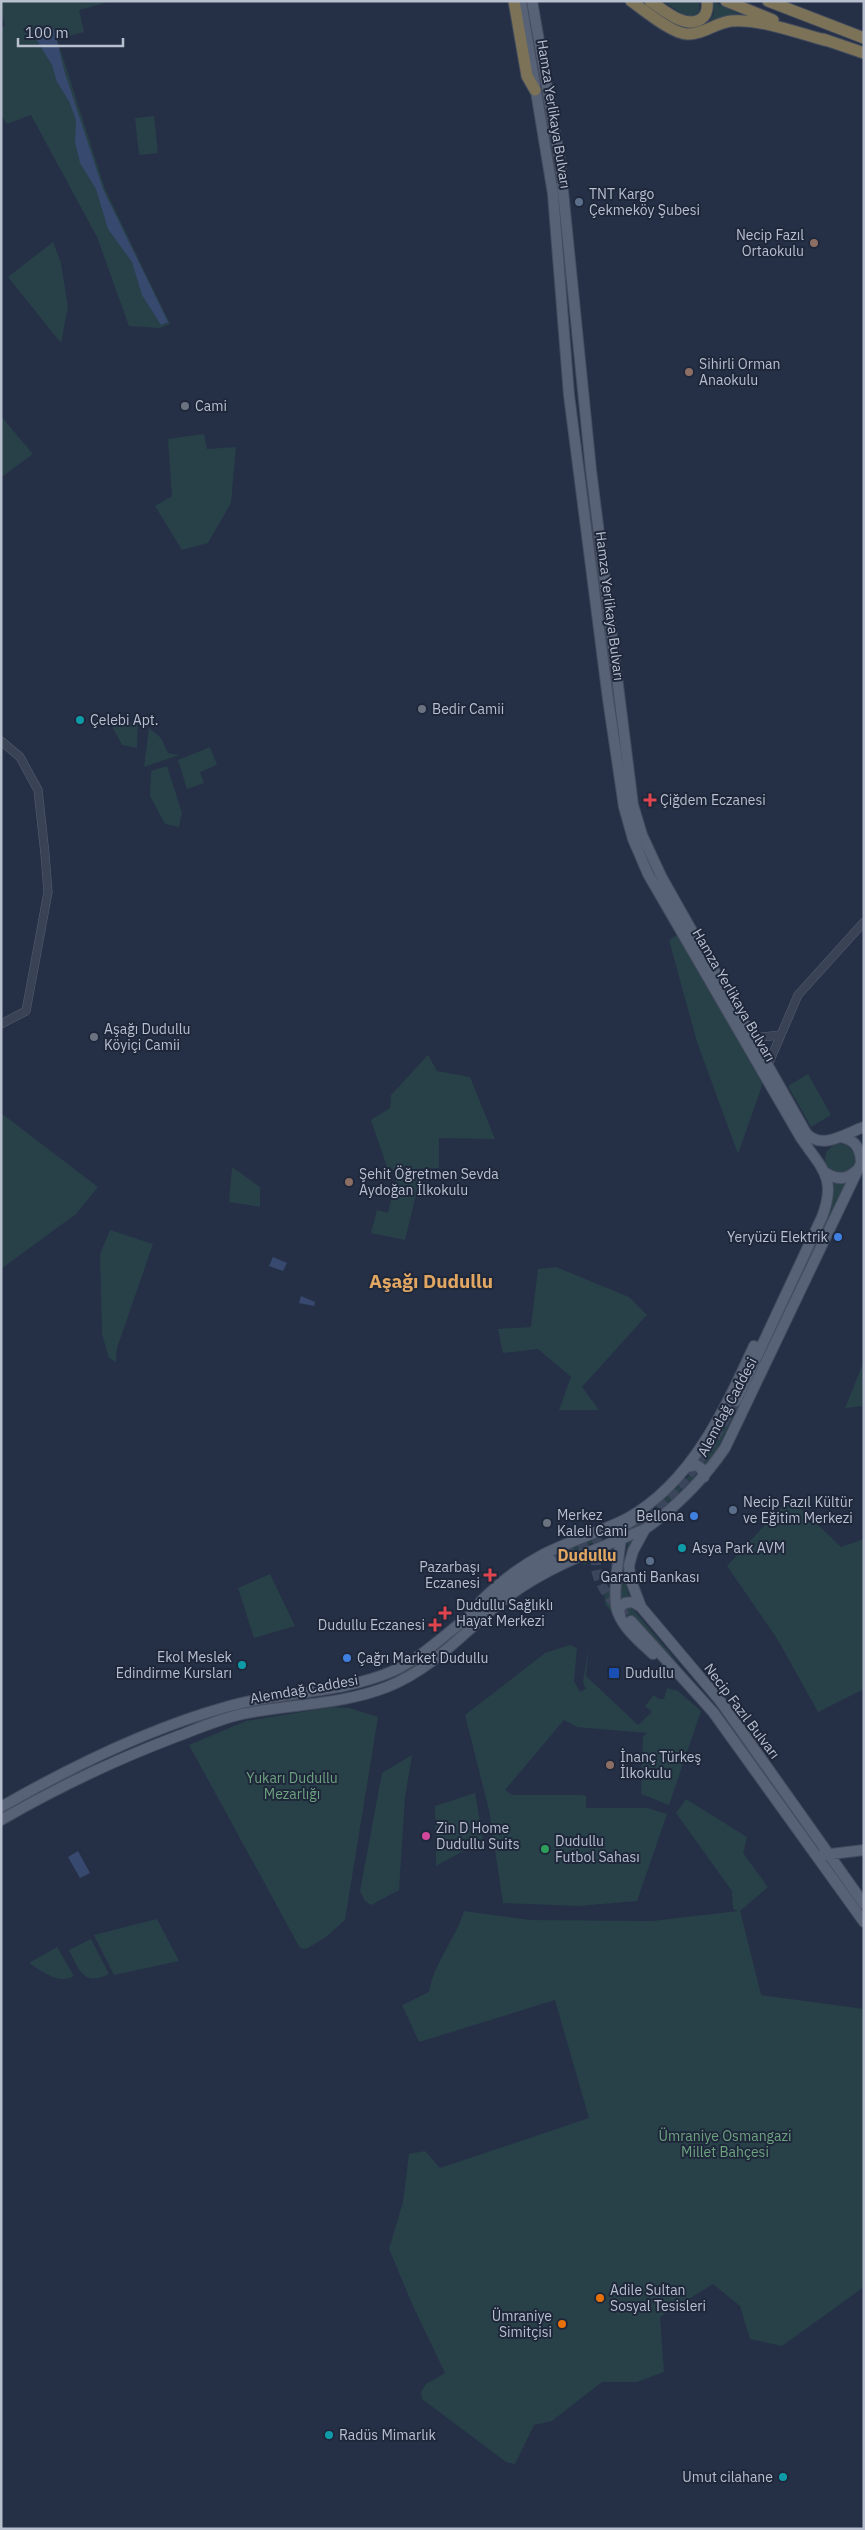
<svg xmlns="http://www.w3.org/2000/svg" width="865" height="2530" font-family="'IBM Plex Sans',sans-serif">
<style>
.green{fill:#284048}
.water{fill:#38496f}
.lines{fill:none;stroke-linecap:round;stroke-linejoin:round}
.major-tunnel{stroke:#3b455b;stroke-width:10;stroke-dasharray:10 5;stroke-linecap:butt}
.minor-casing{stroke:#565e70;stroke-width:9}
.major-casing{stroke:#444c5f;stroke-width:12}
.highway-casing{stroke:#424b5d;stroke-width:13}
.minor{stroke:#3a4356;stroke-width:8}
.major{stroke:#586276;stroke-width:10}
.highway{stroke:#7c7257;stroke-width:11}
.service-dot{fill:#5c6f8a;stroke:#1f283b;stroke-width:2}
.education-dot{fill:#8d6e63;stroke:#1f283b;stroke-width:2}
.worship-dot{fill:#6b7280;stroke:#1f283b;stroke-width:2}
.culture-dot{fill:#0f9aa8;stroke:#1f283b;stroke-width:2}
.health-dot{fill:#e0444e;stroke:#1f283b;stroke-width:2}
.shop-dot{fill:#3f7fe0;stroke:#1f283b;stroke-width:2}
.transit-dot{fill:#1a4fb4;stroke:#1f283b;stroke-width:2}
.hotel-dot{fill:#d1479c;stroke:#1f283b;stroke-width:2}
.leisure-dot{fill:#2e9e5b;stroke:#1f283b;stroke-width:2}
.food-dot{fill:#e8710a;stroke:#1f283b;stroke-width:2}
.labels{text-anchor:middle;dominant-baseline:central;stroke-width:4;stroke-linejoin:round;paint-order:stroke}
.street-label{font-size:14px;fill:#b8bfcf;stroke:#1f283b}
.poi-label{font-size:14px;fill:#b8bfcf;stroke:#1f283b;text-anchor:start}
.park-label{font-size:14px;fill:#6da27f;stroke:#1f283b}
.quarter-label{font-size:16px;font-weight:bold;fill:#e0a662;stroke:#1f283b}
.district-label{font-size:19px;font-weight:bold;fill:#e0a662;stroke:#1f283b}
</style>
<rect width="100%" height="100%" fill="#253047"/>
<!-- green -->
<path class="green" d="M1,1H112L79,10L84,32L57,39L105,189L170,324L160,328L129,326L97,237L31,115L7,124L1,115V29L5,25L1,14Z
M663,1H699V11L694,17L685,16Z
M712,1L743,16L710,20L714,13Z
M154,116L158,153L139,155L135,118Z
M53,242L61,263L68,307L61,343L8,277Z
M1,416L33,454L3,476L1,473Z
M204,434L207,449L236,447L231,503L208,543L182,550L155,506L172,496L168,439Z
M109,720L138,723L137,748L122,745Z
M149,728L161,738L168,753L179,755L144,767Z
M210,747L217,765L200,772L204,783L187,789L178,760Z
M167,766L182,813L179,827L165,824L150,796L151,771Z
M679,934L763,1083L738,1154L697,1042L669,940Z
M428,1055L437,1071L470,1077L495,1139L439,1138V1168L388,1170L371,1120L390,1108L391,1095Z
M808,1074L831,1115L811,1127L788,1086Z
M1,1113L98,1187L76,1214L1,1269Z
M825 1159a15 15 0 1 1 30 0a15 15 0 1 1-30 0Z
M232,1167L260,1187V1207L229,1202Z
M398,1173L420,1178L405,1240L371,1233L377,1210L388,1213Z
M850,1179L825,1228L823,1226L834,1193V1180Z
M110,1230L153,1244L117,1348L116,1362L109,1358L102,1334L100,1254Z
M556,1267L629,1297L647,1315L582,1387L599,1410H559L571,1377L538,1349L503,1353L498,1329L531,1327L538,1269Z
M864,1361V1406L845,1408Z
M733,1400L741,1404L708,1467L698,1460L715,1436Z
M694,1471L698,1474L658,1512L656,1507Z
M790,1498L841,1547L864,1539V1689L818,1712L778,1640L727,1566Z
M593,1537L594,1542L553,1565L549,1555Z
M634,1539C628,1559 622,1575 629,1596L618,1601L628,1542Z
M610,1548L604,1560L593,1559L585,1565L578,1561Z
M270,1574L295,1626L254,1638L238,1588Z
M610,1587L613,1614L605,1604L604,1591Z
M628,1607L633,1609L680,1665L634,1619L628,1624L623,1617L624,1609Z
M570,1645L577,1648L574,1681L580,1692L586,1689L583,1682L589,1645L586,1676L638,1725L652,1712L645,1706L654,1695L659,1699H664L667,1688L678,1691L701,1711L669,1805L641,1794L643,1736L647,1733L577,1727L564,1720L505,1790L513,1795H581L586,1796V1808H647L667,1814L637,1901L579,1906L503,1903L489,1810L465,1715L545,1653Z
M332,1707L349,1708L378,1717L345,1920L326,1937L306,1949L300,1948L189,1745L246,1721Z
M412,1755L405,1797L399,1890L371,1905L365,1901L360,1891L382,1773Z
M475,1793L483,1840L436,1866L435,1806Z
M686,1799L747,1837L743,1853L768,1887L740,1911L761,1995L864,2009V2287L782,2346L750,2339L740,2306L713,2284L660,2317L664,2372L637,2382H602L552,2421L534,2425L515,2464L506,2462L422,2399L421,2392L426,2384L445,2373L413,2306L389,2249L403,2202L409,2154L425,2151L440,2168L589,2118L555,2000L419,2042L402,2005L429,1992C433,1965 456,1938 464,1911L530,1920L652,1921L738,1911L733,1909L732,1891L676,1813Z
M157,1919L179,1961L114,1975L94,1935Z
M91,1939L109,1974C84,1987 79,1970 69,1950Z
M57,1947L74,1976C59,1985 41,1971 29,1963Z"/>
<!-- water -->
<path class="water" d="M41,27L54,29L64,70L103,189L168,322L161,325L142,295L132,262L108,229L96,189L80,163L75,142L76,120L69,101L57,82L52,65L33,34Z
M273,1257L287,1263L283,1271L269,1266Z
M301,1296L315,1302L314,1306L299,1303Z
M78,1851L90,1873L80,1878L68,1857Z"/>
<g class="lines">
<!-- major-tunnel -->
<path class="major-tunnel" d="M604,1542C581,1572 612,1601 631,1621
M551,1560C570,1553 590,1547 608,1539C673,1508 702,1461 736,1401"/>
<!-- minor casing -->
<g class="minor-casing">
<path id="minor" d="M1,741L20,757L38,790L45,854L48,892L26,1011L1,1024
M752,1038L780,1035
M768,1065L798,995L864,922"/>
</g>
<!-- major casing -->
<g class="major-casing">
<path id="major" d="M521,1L553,194L569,395L608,699L624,807L633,839L648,874L801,1138C822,1169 837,1178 822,1217L736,1401
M532,1L560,161L591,470L633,805L642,835L662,878L806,1133C822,1151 846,1133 864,1127
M840,1137C854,1139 860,1147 861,1161
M826,1173C837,1180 847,1180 856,1171
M687,1467L696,1465L702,1469L704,1477
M632,1521L623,1526L622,1530C620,1550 611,1598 618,1613C625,1630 640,1642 653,1654
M645,1529L633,1551L629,1565L630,1578L641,1607L721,1702L864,1904
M481,1601C499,1583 521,1566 544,1554C572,1540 601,1532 628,1518C692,1482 725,1409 754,1346
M620,1616L619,1608L625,1603L633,1602L641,1607
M631,1621L713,1712L864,1922
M1,1807C69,1768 151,1728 226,1707C281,1691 340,1694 393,1671C417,1660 437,1642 458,1625C488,1602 518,1579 551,1560
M1,1820C58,1787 117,1759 178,1736C199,1728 220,1719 242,1714C290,1704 341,1705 387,1687C436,1668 469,1626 510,1595C551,1565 598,1549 645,1529C676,1507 703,1480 725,1448L864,1157
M823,1855L864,1850"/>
</g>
<!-- highway casing -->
<g class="highway-casing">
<path id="highway" d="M514,1L527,76L535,90
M631,1C644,10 671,33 687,34C702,35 715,23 731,21C760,18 800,34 828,41
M650,1C663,9 685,30 701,19C707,15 708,9 707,1
M726,1L773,20
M768,1L864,38
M823,39L864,53"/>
</g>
<!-- minor -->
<use href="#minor" class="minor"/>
<!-- major -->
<use href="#major" class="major"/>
<!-- highway -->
<use href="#highway" class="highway"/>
</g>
<!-- markers -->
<g class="service-dot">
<circle cx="579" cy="202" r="5"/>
<circle cx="733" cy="1510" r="5"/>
<circle cx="650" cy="1561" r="5"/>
</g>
<g class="education-dot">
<circle cx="814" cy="243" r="5"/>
<circle cx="689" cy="372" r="5"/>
<circle cx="349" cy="1182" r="5"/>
<circle cx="610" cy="1765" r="5"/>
</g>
<g class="worship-dot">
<circle cx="185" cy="406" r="5"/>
<circle cx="422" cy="709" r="5"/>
<circle cx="94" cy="1037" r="5"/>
<circle cx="547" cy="1523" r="5"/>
</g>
<g class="culture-dot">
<circle cx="80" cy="720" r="5"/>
<circle cx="682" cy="1548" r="5"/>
<circle cx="242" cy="1665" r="5"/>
<circle cx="329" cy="2435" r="5"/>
<circle cx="783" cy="2477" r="5"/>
</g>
<g class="health-dot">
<path d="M647.5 792.5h5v5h5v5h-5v5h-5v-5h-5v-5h5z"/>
<path d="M487.5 1567.5h5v5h5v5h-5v5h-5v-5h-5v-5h5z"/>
<path d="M442.5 1605.5h5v5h5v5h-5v5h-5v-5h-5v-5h5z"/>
<path d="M432.5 1617.5h5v5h5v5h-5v5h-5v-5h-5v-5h5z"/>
</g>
<g class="shop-dot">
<circle cx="838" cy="1237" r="5"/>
<circle cx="694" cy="1516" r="5"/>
<circle cx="347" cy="1658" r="5"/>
</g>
<rect class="transit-dot" x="608" y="1667" width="12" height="12" rx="2.5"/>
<circle class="hotel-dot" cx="426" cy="1836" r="5"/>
<circle class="leisure-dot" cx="545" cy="1849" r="5"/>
<g class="food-dot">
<circle cx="600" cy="2298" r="5"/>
<circle cx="562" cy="2324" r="5"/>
</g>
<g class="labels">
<!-- street labels -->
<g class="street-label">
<text transform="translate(554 114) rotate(81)">Hamza Yerlikaya Bulvarı</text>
<text transform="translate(610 606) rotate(83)">Hamza Yerlikaya Bulvarı</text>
<text transform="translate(734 995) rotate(60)">Hamza Yerlikaya Bulvarı</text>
<text transform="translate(727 1407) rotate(-62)">Alemdağ Caddesi</text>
<text transform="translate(304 1689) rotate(-10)">Alemdağ Caddesi</text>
<text transform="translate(742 1711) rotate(53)">Necip Fazıl Bulvarı</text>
</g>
<!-- poi labels -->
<g class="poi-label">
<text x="589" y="194">TNT Kargo<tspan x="589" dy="16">Çekmeköy Şubesi</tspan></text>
<text x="804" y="235" text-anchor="end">Necip Fazıl<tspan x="804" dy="16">Ortaokulu</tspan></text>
<text x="699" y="364">Sihirli Orman<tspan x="699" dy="16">Anaokulu</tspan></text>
<text x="195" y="406">Cami</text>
<text x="432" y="709">Bedir Camii</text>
<text x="90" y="720">Çelebi Apt.</text>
<text x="660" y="800">Çiğdem Eczanesi</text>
<text x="104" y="1029">Aşağı Dudullu<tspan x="104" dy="16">Köyiçi Camii</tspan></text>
<text x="359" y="1174">Şehit Öğretmen Sevda<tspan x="359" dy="16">Aydoğan İlkokulu</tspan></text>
<text x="828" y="1237" text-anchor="end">Yeryüzü Elektrik</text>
<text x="743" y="1502">Necip Fazıl Kültür<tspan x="743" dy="16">ve Eğitim Merkezi</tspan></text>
<text x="557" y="1515">Merkez<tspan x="557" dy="16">Kaleli Cami</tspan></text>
<text x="684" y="1516" text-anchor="end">Bellona</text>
<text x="692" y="1548">Asya Park AVM</text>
<text x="480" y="1567" text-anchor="end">Pazarbaşı<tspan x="480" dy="16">Eczanesi</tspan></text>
<text x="650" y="1577" text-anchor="middle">Garanti Bankası</text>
<text x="456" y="1605">Dudullu Sağlıklı<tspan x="456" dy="16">Hayat Merkezi</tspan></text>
<text x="425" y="1625" text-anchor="end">Dudullu Eczanesi</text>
<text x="232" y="1657" text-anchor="end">Ekol Meslek<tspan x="232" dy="16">Edindirme Kursları</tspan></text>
<text x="357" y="1658">Çağrı Market Dudullu</text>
<text x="625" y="1673">Dudullu</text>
<text x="620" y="1757">İnanç Türkeş<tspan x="620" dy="16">İlkokulu</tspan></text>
<text x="436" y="1828">Zin D Home<tspan x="436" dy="16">Dudullu Suits</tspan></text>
<text x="555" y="1841">Dudullu<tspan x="555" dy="16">Futbol Sahası</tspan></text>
<text x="610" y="2290">Adile Sultan<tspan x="610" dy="16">Sosyal Tesisleri</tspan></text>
<text x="552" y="2316" text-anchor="end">Ümraniye<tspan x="552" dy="16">Simitçisi</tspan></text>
<text x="339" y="2435">Radüs Mimarlık</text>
<text x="773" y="2477" text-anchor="end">Umut cilahane</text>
</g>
<!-- park labels -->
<g class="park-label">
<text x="292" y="1778">Yukarı Dudullu<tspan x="292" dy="16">Mezarlığı</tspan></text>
<text x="725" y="2136">Ümraniye Osmangazi<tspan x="725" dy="16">Millet Bahçesi</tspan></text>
</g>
<!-- quarter labels -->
<g class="quarter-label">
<text x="587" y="1555">Dudullu</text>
</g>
<!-- district labels -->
<g class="district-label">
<text x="431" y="1281">Aşağı Dudullu</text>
</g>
</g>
<!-- border -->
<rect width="865" height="2530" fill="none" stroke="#b8bfcf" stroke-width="5"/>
<!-- scale -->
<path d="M18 38v8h105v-8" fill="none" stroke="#b8bfcf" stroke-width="2.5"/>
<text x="25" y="38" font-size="15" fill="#b8bfcf" stroke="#1f283b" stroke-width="4" paint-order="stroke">100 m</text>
</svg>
